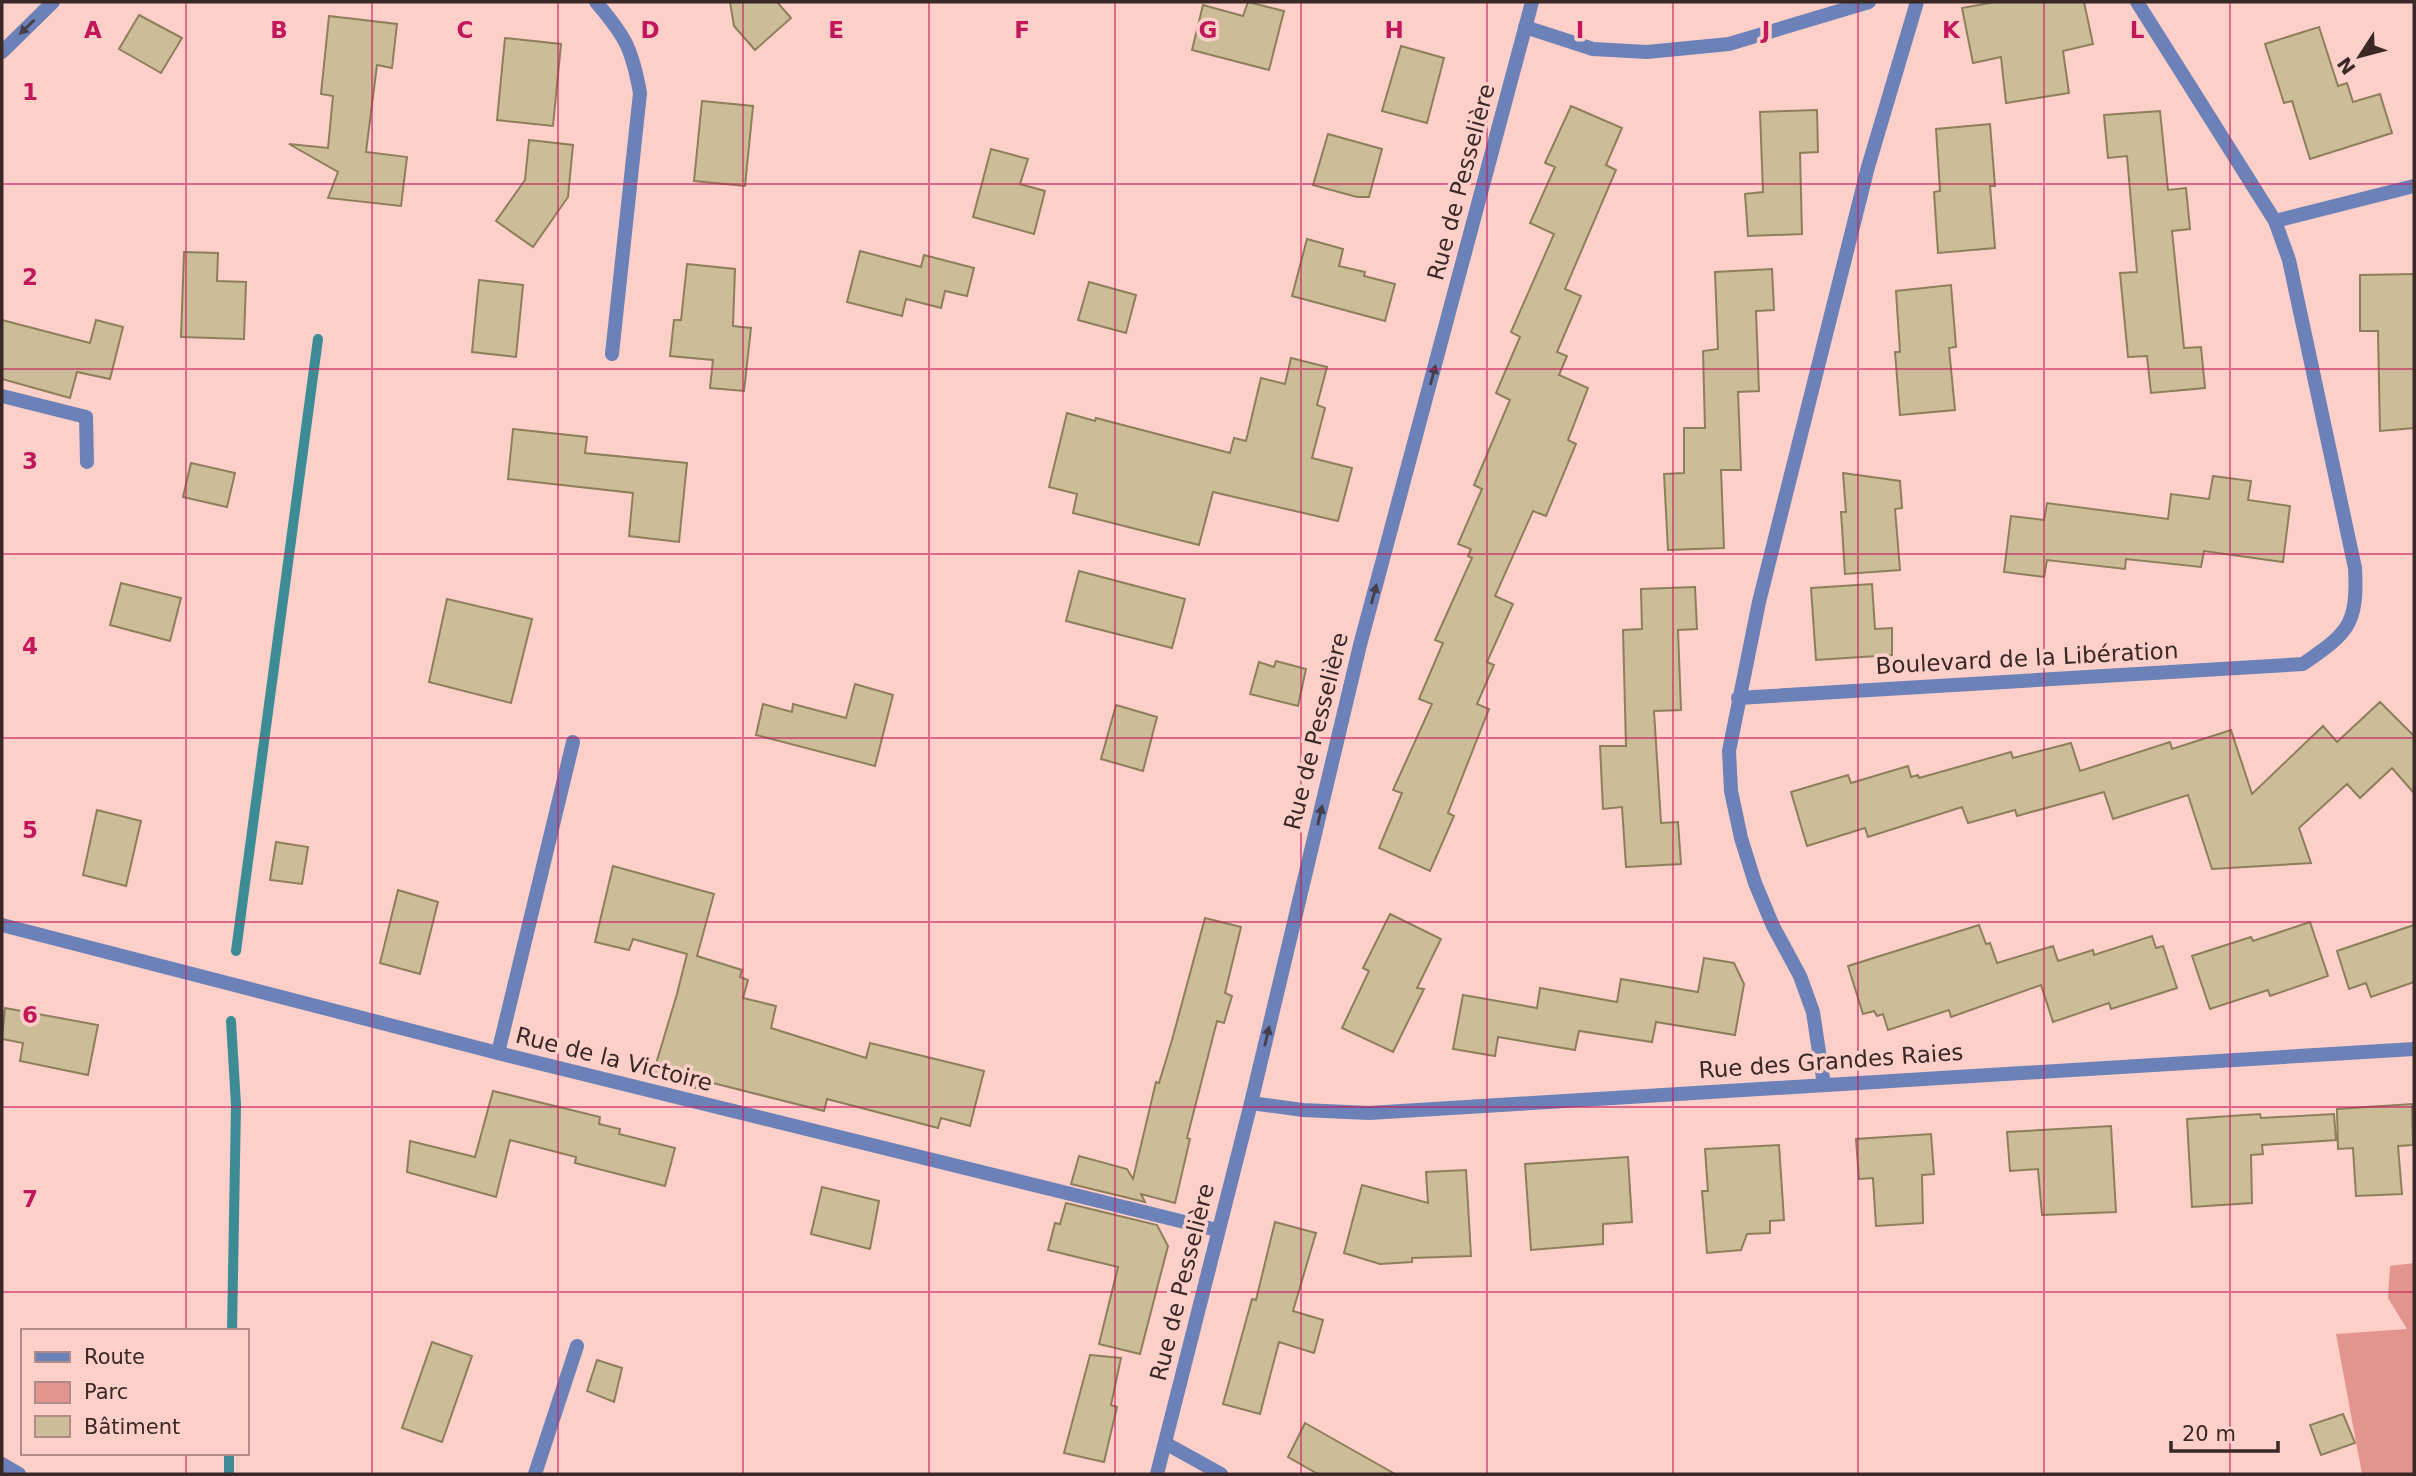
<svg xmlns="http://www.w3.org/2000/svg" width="2416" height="1476" font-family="'DejaVu Sans',sans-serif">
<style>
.green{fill:#e3958d}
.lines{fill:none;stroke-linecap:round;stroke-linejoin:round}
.stream{stroke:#3c8b95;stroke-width:10}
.building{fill:#cdbc98;stroke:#8e7f5c;stroke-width:2}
.lane{stroke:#6b81b7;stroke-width:14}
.street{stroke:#6b81b7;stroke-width:14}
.oneway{fill:#463e4a}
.grid{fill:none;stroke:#c2185b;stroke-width:2;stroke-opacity:0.55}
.labels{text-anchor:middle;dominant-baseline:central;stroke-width:7;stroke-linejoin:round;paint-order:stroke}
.street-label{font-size:23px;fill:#392826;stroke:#fdcfc9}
.grid-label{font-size:23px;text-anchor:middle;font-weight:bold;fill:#c2185b;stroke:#fdcfc9;stroke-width:7;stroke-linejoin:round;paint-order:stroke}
</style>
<rect width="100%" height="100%" fill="#fdcfc9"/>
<!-- green -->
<path class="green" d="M2414,1263V1474H2362L2336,1334L2407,1329L2388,1298L2390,1266Z"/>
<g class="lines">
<!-- stream -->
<path class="stream" d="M236,951L318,339
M231,1021L236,1105L232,1331
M229,1474V1453"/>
</g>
<!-- building -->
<path class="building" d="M730,2H777L791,18L755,50L734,26Z
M1248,2L1284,11L1269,70L1192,50L1203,5L1243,16Z
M1995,2H2084L2093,44L2063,51L2069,93L2006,103L2001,57L1973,63L1962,8Z
M139,15L182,38L161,73L119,49Z
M329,16L397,24L392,68L377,65L366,152L407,157L401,206L328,198L338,172L289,144L328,148L333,96L321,94Z
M2319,27L2338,86L2347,83L2353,102L2380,94L2392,133L2310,159L2292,101L2284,103L2265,44Z
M505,38L561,44L553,126L497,120Z
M1401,46L1444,58L1427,123L1382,111Z
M702,101L753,106L745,186L694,181Z
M1571,106L1622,128L1606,165L1616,170L1565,289L1581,296L1557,352L1567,356L1559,375L1588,388L1568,440L1576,444L1546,516L1533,511L1495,596L1513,604L1487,662L1494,665L1477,704L1489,709L1448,813L1454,816L1430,871L1379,848L1402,793L1393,790L1432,704L1419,699L1443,643L1435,640L1472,558L1468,556L1471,549L1458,544L1482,489L1474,485L1510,400L1496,393L1520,337L1511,332L1554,234L1530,223L1555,167L1545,163Z
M1817,110L1818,152L1800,153L1802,234L1748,236L1745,194L1763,192L1760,112Z
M2160,111L2168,190L2186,188L2190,229L2172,231L2184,348L2201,347L2205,388L2151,393L2147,356L2128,357L2120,273L2137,272L2127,156L2108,158L2104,115Z
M1990,124L1995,186H1990L1995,248L1938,253L1934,192L1940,191L1936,129Z
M1328,134L1382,149L1369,197H1357L1313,185Z
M529,140L573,145L568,197L533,247L496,221L525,180Z
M991,149L1028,159L1020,184L1045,191L1034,234L973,217Z
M1307,239L1343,249L1339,266L1365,272L1364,276L1395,284L1385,321L1292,296Z
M860,251L921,267L924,255L974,268L967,296L945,291L941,308L906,299L902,316L847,302Z
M184,252L218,253L217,281L246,282L244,339L181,337Z
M687,264L735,269L733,326L751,328L744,391L710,388L713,360L670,356L674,320H681Z
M1772,269L1774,310L1756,311L1759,391L1738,392L1741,470H1721L1724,548L1668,550L1664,474L1684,473V428H1705L1703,351L1718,349L1715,272Z
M2414,274V428L2380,431L2378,331H2360V275Z
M479,280L523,285L516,357L472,352Z
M1089,282L1136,295L1126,333L1078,320Z
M1951,285L1956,347L1949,348L1955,410L1900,415L1895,352H1900L1896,291Z
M2,320L90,343L96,320L123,327L110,379L77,372L70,398L2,379Z
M1291,358L1327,367L1317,405L1325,408L1312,458L1352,468L1338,521L1213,492L1199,545L1073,513L1077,494L1049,487L1067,413L1095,421L1096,418L1230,453L1234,438L1246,441L1261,378L1285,384Z
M513,429L587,437L585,453L687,463L679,542L629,536L633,493L508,479Z
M191,463L235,473L227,507L183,497Z
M1843,473L1900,481L1902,508L1895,509L1900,570L1845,574L1841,512H1846Z
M2213,476L2251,481L2248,500L2290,506L2283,562L2204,551L2201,567L2126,559L2125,569L2047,560L2044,577L2004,572L2011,516L2044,520L2047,503L2168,519L2171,494L2209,499Z
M1079,571L1185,599L1172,648L1066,621Z
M121,583L181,598L170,641L110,625Z
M1872,584L1875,629L1892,628V655L1816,660L1811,588Z
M1695,587L1697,629L1678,630L1681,710L1654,711L1661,823L1678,822L1681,864L1626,867L1622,807L1603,809L1600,746H1626L1623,630L1642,629L1641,589Z
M447,599L532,619L511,703L429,682Z
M1276,661L1306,669L1298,706L1250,694L1259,662L1274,667Z
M855,684L893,695L875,766L756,735L763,704L792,712L793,704L846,718Z
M2380,702L2414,736V793L2392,768L2360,798L2347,784L2299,828L2311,863L2212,869L2188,795L2113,819L2104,792L2017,816L2015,810L1968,823L1962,807L1868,837L1865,828L1807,846L1791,792L1848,775L1851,783L1908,766L1911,777L1918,775L1919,778L2011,752L2013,758L2071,743L2080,771L2170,742L2172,749L2231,730L2252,794L2323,726L2337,742Z
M1116,705L1157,717L1143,771L1101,759Z
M97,810L141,821L126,886L83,875Z
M276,842L308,847L302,884L270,880Z
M613,866L714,894L697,956L742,970L740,977L748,980L743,998L776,1006L771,1028L866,1058L870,1043L984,1071L970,1126L941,1118L938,1128L827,1099L824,1111L697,1079L695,1088L652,1077L677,994L687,954L633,939L629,950L595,942Z
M398,890L438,902L420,974L380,963Z
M1390,914L1441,939L1417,988L1424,989L1393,1052L1342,1028L1369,971L1363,968Z
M1205,918L1241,927L1225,993L1232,996L1224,1023L1217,1021L1187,1138L1190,1139L1175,1203L1141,1194L1145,1202L1071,1184L1079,1156L1127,1169L1133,1179L1156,1082L1159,1083L1172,1040Z
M2310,922L2328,976L2270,996L2268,990L2210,1009L2192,956L2251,937L2253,941Z
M1979,925L1986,944L1990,943L1997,963L2053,946L2058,961L2093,950L2094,955L2152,936L2156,948L2163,946L2177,988L2111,1009L2109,1003L2053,1022L2041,985L1951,1017L1949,1010L1888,1030L1883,1014L1877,1016L1874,1011L1863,1014L1848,966Z
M2414,925V982L2371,997L2366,983L2349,989L2337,951Z
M1704,958L1734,963L1744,984L1735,1035L1656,1022L1652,1042L1579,1031L1575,1050L1498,1037L1495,1056L1453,1049L1463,995L1537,1008L1540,988L1617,1002L1621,979L1698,992Z
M5,1008L98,1025L88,1075L20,1061L23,1043L2,1039Z
M493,1091L600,1117L599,1124L620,1129L619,1134L675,1148L665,1186L575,1163L576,1157L510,1140L496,1197L407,1172L410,1141L475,1157Z
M2412,1104L2413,1145L2398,1146L2402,1194L2356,1196L2353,1148L2338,1149L2337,1109Z
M2260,1114L2261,1118L2334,1114L2336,1140L2262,1145L2263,1154L2251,1155L2252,1203L2192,1207L2187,1119Z
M2111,1126L2116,1212L2042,1215L2038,1169L2010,1171L2007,1132Z
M1931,1134L1934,1174L1922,1175L1923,1223L1876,1226L1873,1178L1859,1179L1856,1139Z
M1779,1145L1784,1220L1770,1221V1233L1747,1234L1741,1250L1707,1253L1702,1191H1708L1705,1149Z
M1628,1157L1632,1222L1603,1224V1244L1531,1250L1525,1164Z
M1466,1170L1471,1256L1412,1258V1262L1380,1264L1344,1253L1362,1185L1428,1203L1426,1172Z
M822,1187L879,1201L870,1249L811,1234Z
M1066,1203L1157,1225L1168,1246L1140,1354L1099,1344L1118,1267L1048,1250L1055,1223L1060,1224Z
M1275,1222L1316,1233L1293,1311L1323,1320L1314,1353L1279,1342L1260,1414L1223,1404L1252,1299L1256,1300Z
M432,1342L472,1356L442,1442L402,1428Z
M1090,1355L1121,1358L1111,1405L1117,1407L1104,1462L1064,1453Z
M597,1360L622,1368L614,1402L587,1391Z
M2343,1414L2355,1443L2321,1455L2310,1425Z
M1305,1423L1395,1474H1318L1288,1457Z"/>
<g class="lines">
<!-- lane -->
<path class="lane" d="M498,1053L573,742"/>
<!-- street -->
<path class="street" d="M596,2C625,36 632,48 640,93L612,354
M1525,27L1593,49L1647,52L1729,44L1869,2
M2,52L53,2
M2275,221L2414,186
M2,396L86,417L87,462
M1738,698L2303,664C2348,633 2358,625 2355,568L2289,260L2275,221L2137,2
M2,925L498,1053L1217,1230
M1824,1085L1813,1012L1800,976L1773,926L1755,883L1741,838L1731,791L1729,751L1759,602L1868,167L1917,2
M1251,1103L1303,1110L1369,1113L2414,1049
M1165,1443L1221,1474
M2,1464L19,1474
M535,1474L577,1346
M1157,1474L1251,1103L1360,645L1532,2"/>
</g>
<!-- one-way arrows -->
<defs><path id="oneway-solid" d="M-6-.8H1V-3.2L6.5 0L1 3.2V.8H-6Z" transform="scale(1.75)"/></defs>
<g class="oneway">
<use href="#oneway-solid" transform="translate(27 27) rotate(136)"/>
<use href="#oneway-solid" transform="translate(1433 375) rotate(-75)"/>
<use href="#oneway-solid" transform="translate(1374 594) rotate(-75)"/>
<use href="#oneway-solid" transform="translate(1320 815) rotate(-77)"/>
<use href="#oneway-solid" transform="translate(1267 1036) rotate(-77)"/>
</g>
<!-- grid -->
<path class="grid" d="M186,2V1331M372,2V1474M558,2V1474M743,2V1474M929,2V1474M1115,2V1474M1301,2V1474M1487,2V1474M1673,2V1474M1858,2V1474M2044,2V1474M2230,2V1474M2,184H2414M2,369H2414M2,554H2414M2,738H2414M2,922H2414M2,1107H2414M2,1292H2414M186,1453V1474"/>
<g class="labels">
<!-- street labels -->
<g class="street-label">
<text transform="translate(1461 182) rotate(-75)">Rue de Pesselière</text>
<text transform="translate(2027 658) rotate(-3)">Boulevard de la Libération</text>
<text transform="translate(1316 731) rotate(-76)">Rue de Pesselière</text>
<text transform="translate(614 1059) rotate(14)">Rue de la Victoire</text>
<text transform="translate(1831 1061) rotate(-4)">Rue des Grandes Raies</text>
<text transform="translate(1182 1282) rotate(-76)">Rue de Pesselière</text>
</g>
</g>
<g class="grid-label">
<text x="93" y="38">A</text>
<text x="279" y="38">B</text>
<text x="465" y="38">C</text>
<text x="650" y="38">D</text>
<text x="836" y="38">E</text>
<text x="1022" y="38">F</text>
<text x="1208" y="38">G</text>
<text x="1394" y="38">H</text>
<text x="1580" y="38">I</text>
<text x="1766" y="38">J</text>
<text x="1951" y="38">K</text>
<text x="2137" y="38">L</text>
<text x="30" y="100">1</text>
<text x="30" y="285">2</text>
<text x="30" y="469">3</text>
<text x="30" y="654">4</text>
<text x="30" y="838">5</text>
<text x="30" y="1023">6</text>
<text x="30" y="1207">7</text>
</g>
<!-- border -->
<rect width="2416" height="1476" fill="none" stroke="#392826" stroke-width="7"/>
<!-- legend -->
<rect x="21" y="1329" width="228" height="126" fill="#fdcfc9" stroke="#af8c88" stroke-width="2"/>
<rect x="35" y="1352" width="35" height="10" fill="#6b81b7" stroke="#af8c88" stroke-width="2"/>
<text x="84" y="1364" font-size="21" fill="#392826">Route</text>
<rect x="35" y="1382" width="35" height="21" fill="#e3958d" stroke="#af8c88" stroke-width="2"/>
<text x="84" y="1399" font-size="21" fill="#392826">Parc</text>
<rect x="35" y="1416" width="35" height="21" fill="#cdbc98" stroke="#af8c88" stroke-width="2"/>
<text x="84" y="1434" font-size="21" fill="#392826">Bâtiment</text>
<!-- north arrow -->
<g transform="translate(2360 56) rotate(234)" stroke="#fdcfc9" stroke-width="5" paint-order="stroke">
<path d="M0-5L12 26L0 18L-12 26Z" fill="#392826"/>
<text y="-10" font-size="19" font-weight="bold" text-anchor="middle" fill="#392826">N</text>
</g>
<!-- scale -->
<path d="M2171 1441v10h107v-10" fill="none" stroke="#392826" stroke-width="3.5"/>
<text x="2182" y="1441" font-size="21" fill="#392826" stroke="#fdcfc9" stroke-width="5" paint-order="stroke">20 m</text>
</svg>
